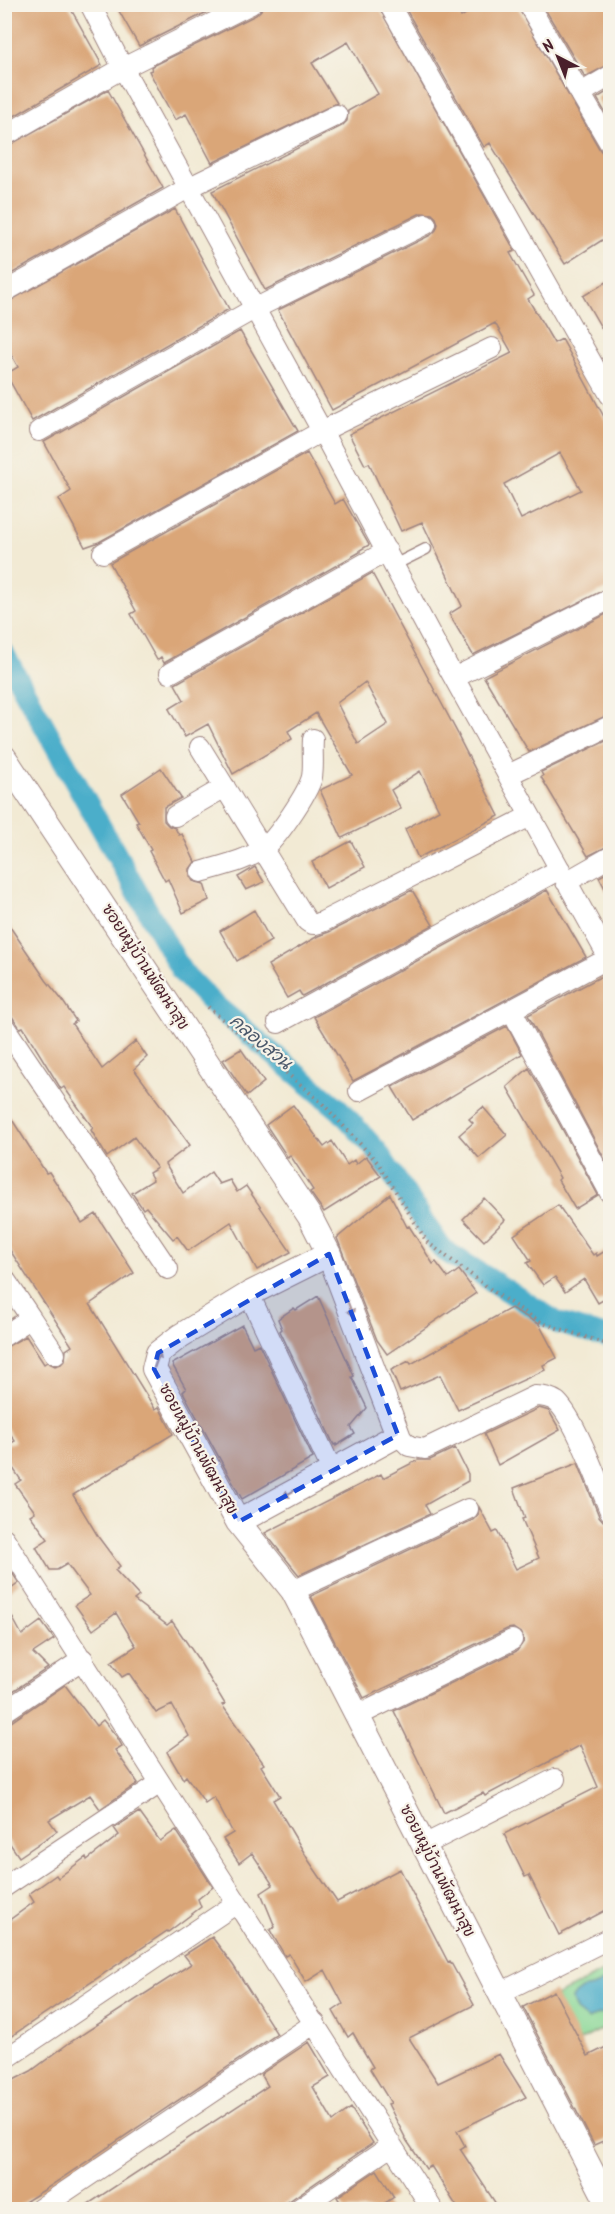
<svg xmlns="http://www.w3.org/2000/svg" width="615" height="2214" font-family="Kalam,'Playpen Sans Thai',sans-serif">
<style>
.green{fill:#8ad897;stroke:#6a7c61;stroke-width:1.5}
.water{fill:#4baeca;stroke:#4a667a;stroke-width:1.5}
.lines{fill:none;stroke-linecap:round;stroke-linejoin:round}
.canal{stroke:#4baeca;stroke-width:22}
.building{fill:#daa678;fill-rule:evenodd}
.service-casing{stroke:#9e8480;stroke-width:13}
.minor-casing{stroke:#9e8480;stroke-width:22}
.tertiary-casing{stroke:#9e8480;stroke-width:26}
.path{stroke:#9e8480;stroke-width:4;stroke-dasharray:1.5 4.5;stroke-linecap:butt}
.service{stroke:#fff;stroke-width:10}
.minor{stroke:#fff;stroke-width:20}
.tertiary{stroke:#fff;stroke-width:24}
.oneway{fill:#ae9aa0}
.marked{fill:#1d4ed8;fill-opacity:0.2;stroke:#1d4ed8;stroke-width:4.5;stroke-dasharray:12 8;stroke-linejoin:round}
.labels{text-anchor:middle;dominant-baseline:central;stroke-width:4.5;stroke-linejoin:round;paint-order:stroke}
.street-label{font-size:16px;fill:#4a1f2b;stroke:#f7f3e8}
.water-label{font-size:18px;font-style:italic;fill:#4a586b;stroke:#f7f3e8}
</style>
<rect width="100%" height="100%" fill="#f7f3e8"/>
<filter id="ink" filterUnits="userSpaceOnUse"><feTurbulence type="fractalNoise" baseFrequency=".0167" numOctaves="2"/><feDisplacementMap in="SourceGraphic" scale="12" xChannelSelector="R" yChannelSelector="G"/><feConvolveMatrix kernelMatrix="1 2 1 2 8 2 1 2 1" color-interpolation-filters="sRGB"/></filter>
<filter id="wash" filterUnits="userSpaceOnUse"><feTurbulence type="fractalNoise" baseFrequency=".008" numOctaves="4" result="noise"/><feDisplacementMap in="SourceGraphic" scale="24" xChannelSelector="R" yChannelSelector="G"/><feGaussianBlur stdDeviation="1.35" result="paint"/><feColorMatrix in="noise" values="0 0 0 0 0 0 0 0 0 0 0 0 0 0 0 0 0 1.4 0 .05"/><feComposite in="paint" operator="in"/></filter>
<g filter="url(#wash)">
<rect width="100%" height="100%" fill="#f2ead4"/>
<!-- green -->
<path class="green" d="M610,1968V2025L579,2041L556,1996Z"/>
<!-- water -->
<path class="water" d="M610,1977V2015L600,2014L588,2020C579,2014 574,2010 572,1999C584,1982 583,1992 597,1985C602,1983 606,1979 610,1977Z"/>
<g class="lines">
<!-- canal -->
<path class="canal" d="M4,654L182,972L211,1002L340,1110L377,1151L442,1249L558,1323L610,1338"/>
</g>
<g id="blocks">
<!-- building -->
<path class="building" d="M4,4H68L102,65L4,122Z
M115,4H223L139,46Z
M263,4H377L515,251L510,253L534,295L528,299L554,343L562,339L610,428V587L473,655L449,614L462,606L422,522L401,531L369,463L365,465L349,434L512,353L495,323L332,410L278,310L431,235L436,230L438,224L436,218L432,214L421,213L265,290L212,191L342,126L347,121L348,111L378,94L348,42L312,63L337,103L212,163L186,114L175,120L149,71L152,70L151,67L256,15L261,10ZM560,453L581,490L521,519L504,484Z
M403,4H454L461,17L482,4H516L600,150L605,155L610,156V235L565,264L490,143L484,147Z
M542,4H610V64L585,77Z
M108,90L163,188L4,278V148Z
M610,90V121L597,98Z
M175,209L229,309L32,421L6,374L18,367L4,342V304Z
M610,280V343L583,296Z
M240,331L298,431L99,542L85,547L59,499L71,491L44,442Z
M307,453L335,504L343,499L369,545L360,550V552L164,663L161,657L157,660L131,614L136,611L110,563Z
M372,573L459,736H458L499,816L418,858L405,829L439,810L420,771L391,790L401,809L342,838L320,790L352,775L316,713L288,731L292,739L233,774L208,724L185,737L169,709L184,700L175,684ZM365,682L388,724L358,744L337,703Z
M610,612V714L529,752L484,677Z
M610,739V845L588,856L541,777L543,776L541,772Z
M161,768L181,798L164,807V821L169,826L175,828L179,835L182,834L195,862L190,869V876L193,881L204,884L209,900L183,913L168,879L165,881L149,851L151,850L136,823L139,822L122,794Z
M351,841L365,867L326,888L312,862Z
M255,867L264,882L246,890L238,877Z
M610,871V898L599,877Z
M412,890L433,925L302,996L299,991L287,998L268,965L318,936L329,932Z
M547,890L586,957L353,1081L314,1017Z
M254,910L271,941L237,961L220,931Z
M4,918L46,980L62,1000L76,1021L72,1024L102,1069L136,1041L147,1057L134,1069L190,1145L165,1164L183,1193L211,1172L219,1184L230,1180L237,1192L246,1186L291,1252L257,1270L231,1222L188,1251L177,1236L173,1239L146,1207L143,1209L132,1193L153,1180L149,1173L157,1168L134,1137L107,1157L91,1130L93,1128L64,1087L61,1089L23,1027L20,1028L4,1005Z
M602,976L610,991V1169L528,1015Z
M507,1026L522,1054L412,1120L392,1087Z
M241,1049L264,1082L247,1096L223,1060Z
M529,1068L598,1195L575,1209L558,1180L560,1178L507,1087Z
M293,1105L324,1147L332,1141L347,1165L354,1160L356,1164L366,1156L381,1176L324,1212L310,1192L313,1190L290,1155L288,1158L266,1125Z
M4,1107L46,1173L49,1172L82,1223L96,1214L134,1273L90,1304L155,1409L159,1407L173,1434L73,1495L99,1538L120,1566L115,1570L139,1596L134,1600L167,1625L172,1621L198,1659L225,1704L222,1705L264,1764L261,1766L280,1796L273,1800L309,1861L337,1902L400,1869L448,1962L450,1961L474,2005L409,2038L438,2083L499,2054L526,2097L457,2131L465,2146L460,2149L500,2210H459L431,2166L426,2169L407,2141L388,2104L391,2103L370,2069L373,2067L353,2033L348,2037L333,2011L343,2004L325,1970L306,1982L289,1954L285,1956L270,1930L275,1927L261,1893L273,1885L252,1853L239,1863L223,1839L233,1833L214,1797L205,1803L186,1776L183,1779L167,1752L189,1736L172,1705L156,1713L129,1673L122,1677L111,1662L136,1646L116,1613L93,1630L75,1605L90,1595L67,1564L57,1570H50L36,1547L48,1539L30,1515L35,1512L15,1484L21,1480L4,1455V1447L15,1441L4,1424V1348L26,1336L44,1364L47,1362L55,1366L61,1364L65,1360L66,1350L72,1346L4,1241Z
M483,1107L507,1135L479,1158L459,1135L473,1123L469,1119Z
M390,1194L407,1227L409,1226L433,1264L436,1262L448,1278L459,1270L476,1293L387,1354L377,1340L337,1238Z
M484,1198L505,1220L484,1241L463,1219Z
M558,1205L593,1255L596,1253L597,1256L610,1248V1296L598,1303L584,1279L565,1292L555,1277L543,1285L527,1263L531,1261L514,1235Z
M318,1296L354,1376L352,1377L367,1408L351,1427L355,1434L336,1446V1444L334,1445L280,1331L282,1329L278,1319L294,1308L296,1310Z
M511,1308L539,1324L557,1358L543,1365L545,1370L458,1410L440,1375L400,1392L391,1370L409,1361L411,1364Z
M242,1325L253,1347L259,1344L313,1458L242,1499L183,1392L186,1389L172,1364Z
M539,1408L549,1411L560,1430L498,1465L484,1434Z
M455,1448L468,1474V1481L425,1505L430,1514L299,1575L265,1533L381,1474L383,1478L418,1460H430Z
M578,1463L599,1516L603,1521L608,1523L610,1528V1908L559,1935L529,1875L525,1877L504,1834L598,1787L580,1745L485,1796L483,1793L444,1813L394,1711L517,1651L524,1641L522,1634L513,1628L507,1629L364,1698L311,1596L473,1520L478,1515L479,1507L493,1533L497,1531L516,1569L539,1558L522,1519L525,1518L514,1488Z
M4,1561L19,1583L4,1594Z
M4,1602L22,1635L41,1621L54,1639L33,1653L48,1668L4,1697Z
M65,1685L96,1726L103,1720L117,1737L122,1746L115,1750L138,1783L100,1809L90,1795L49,1820L57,1831L19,1857L4,1835V1724L11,1722Z
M139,1812L160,1841L176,1830L213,1887L198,1899L201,1907L168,1932L167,1931L4,2041V1924L34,1902L29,1894L56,1875L58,1878L86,1857L87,1860L119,1835L114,1828Z
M212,1937L233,1965L277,2034L44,2190L12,2210H4V2085L31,2071L69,2043L191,1964L184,1955Z
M554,1991L588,2056L610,2045V2138L594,2145L523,2007Z
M309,2042L330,2077L313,2087L333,2121L351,2108L373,2143L276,2210H79L268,2086L261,2074Z
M377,2170L394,2197L385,2203L389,2210H345L337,2197Z"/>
</g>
</g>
<g filter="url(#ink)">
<use href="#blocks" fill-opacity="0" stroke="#9e8480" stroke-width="1.5"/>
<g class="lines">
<!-- service casing -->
<g class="service-casing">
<path id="service" d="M394,565L426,549"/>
</g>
<!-- minor casing -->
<g class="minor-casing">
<path id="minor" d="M90,4L123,68L322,431L443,658L610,960
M389,4L610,395
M528,4L610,144
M581,93L610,76
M4,136L123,68L251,4
M4,292L188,188L337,115
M39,431L254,309L426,224
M103,553L322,431L492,348
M170,673L387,551
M454,678L610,599
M200,747L307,921C313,926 317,924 324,921L530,816
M508,775L610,726
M175,816L225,787
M201,872C220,866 246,861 263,849C276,840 308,793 312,777C314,765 312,751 313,739
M566,882L610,857
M512,1011L610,1193
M278,1023L560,869
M4,1026L168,1269
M359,1091L609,958
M4,1278L31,1318L4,1336
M249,1294L332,1470
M31,1318L55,1354
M398,1435L409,1446L425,1449L535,1396C543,1396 550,1397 557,1402C576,1420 599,1485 610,1511
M4,1538L433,2210
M293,1591L468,1509
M4,1712L83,1659
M356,1713L361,1714L512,1640
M421,1842L428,1843L555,1779
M4,1887L160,1783
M500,1993L610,1938
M4,2060L237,1903
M38,2210L315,2023
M297,2210L391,2146"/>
</g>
<!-- tertiary casing -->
<g class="tertiary-casing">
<path id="tertiary" d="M4,757L310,1217L329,1254L398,1435L238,1522
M329,1254L249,1294L180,1336L158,1353L154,1369L238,1522L293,1591L610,2207"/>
</g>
<!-- path -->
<path class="path" d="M208,1007L321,1102L378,1163L427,1242L501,1297L542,1323L610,1345"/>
<!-- service -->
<use href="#service" class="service"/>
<!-- minor -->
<use href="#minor" class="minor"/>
<!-- tertiary -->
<use href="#tertiary" class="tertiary"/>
</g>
<!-- one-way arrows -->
<defs><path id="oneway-solid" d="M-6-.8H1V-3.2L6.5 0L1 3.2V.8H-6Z" transform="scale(1.5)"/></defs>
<g class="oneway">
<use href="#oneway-solid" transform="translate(350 1308) rotate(69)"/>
<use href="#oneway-solid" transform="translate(157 1360) rotate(-70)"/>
<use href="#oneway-solid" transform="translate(290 1493) rotate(151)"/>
</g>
</g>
<!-- marked area -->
<path class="marked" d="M329,1254L398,1435L238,1522L154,1369L158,1353Z"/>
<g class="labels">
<!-- street labels -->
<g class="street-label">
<text transform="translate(145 967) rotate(57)">ซอยหมู่บ้านพัฒนาสุข</text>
<text transform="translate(198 1449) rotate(61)">ซอยหมู่บ้านพัฒนาสุข</text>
<text transform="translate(437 1871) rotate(63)">ซอยหมู่บ้านพัฒนาสุข</text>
</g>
<!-- water labels -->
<g class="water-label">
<text transform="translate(260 1043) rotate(40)">คลองสวน</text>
</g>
</g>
<!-- margin -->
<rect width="615" height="2214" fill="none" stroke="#f7f3e8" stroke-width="24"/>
<!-- north arrow -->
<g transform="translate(558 57) rotate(318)" stroke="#f7f3e8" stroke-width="4.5" paint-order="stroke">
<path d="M0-4.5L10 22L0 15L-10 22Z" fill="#4a1f2b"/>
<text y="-9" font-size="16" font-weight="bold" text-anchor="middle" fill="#4a1f2b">N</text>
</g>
</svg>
